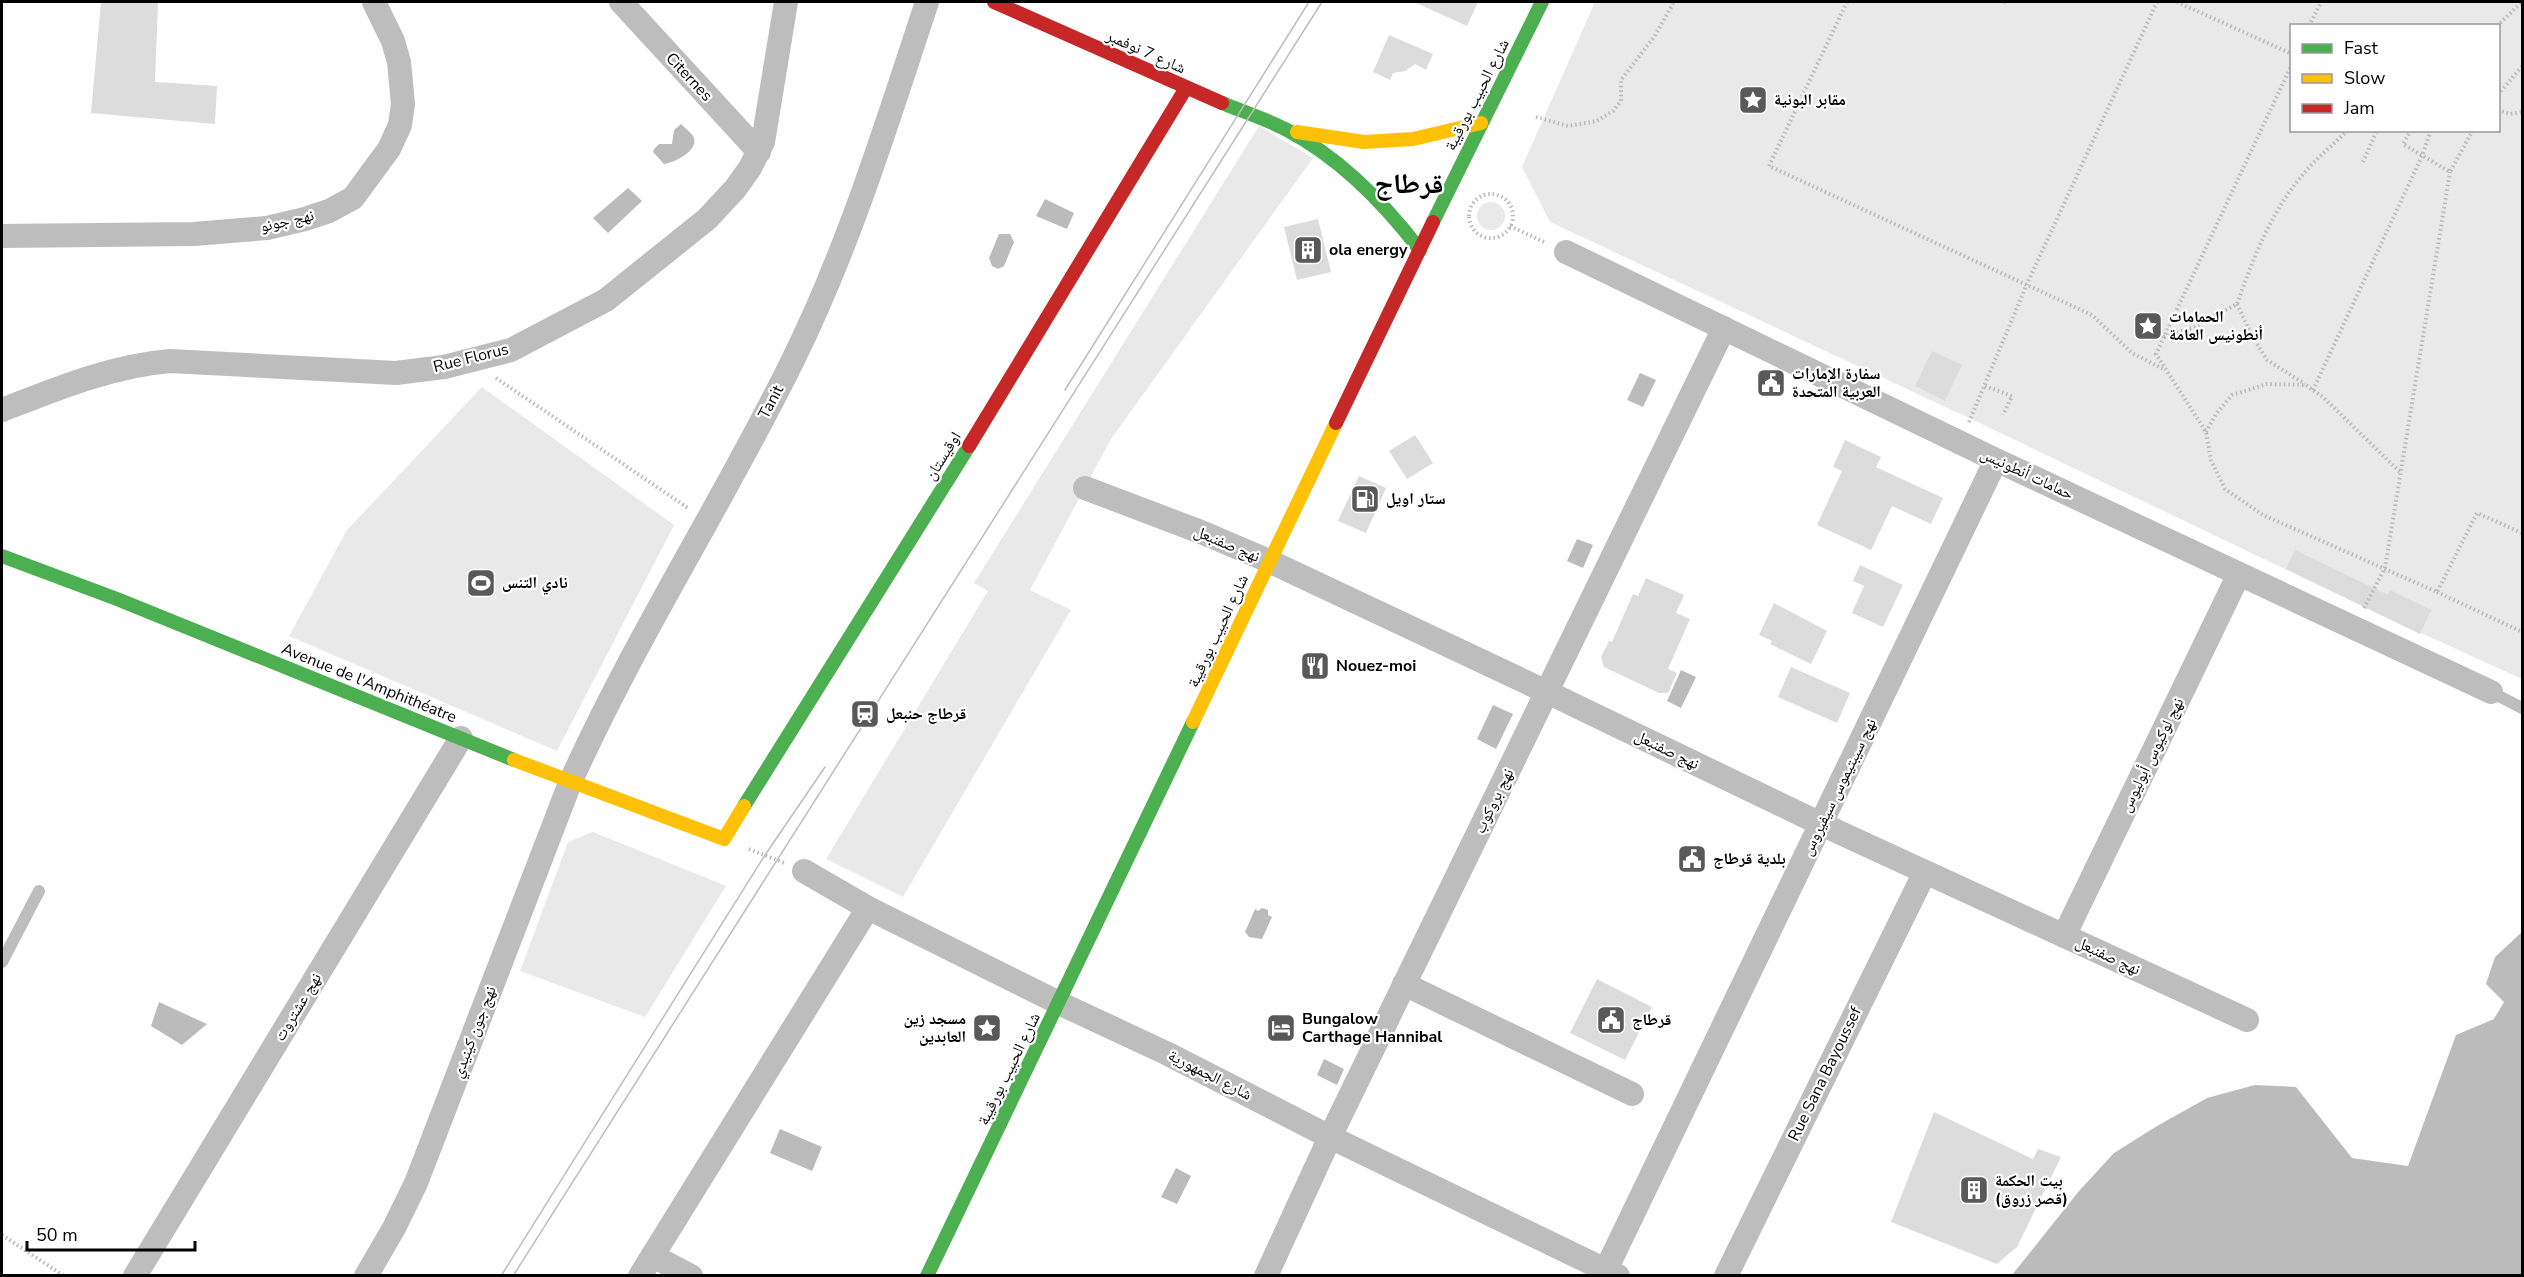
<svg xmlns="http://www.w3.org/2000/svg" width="2524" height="1277" font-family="'Nunito Sans','Noto Naskh Arabic',sans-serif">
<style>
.green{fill:#e9e9e9;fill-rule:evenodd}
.water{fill:#bbb}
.building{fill:#dcdcdc}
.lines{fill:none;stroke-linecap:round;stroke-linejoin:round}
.path{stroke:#b8b8b8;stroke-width:4;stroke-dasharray:1.5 3;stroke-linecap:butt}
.lane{stroke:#bdbdbd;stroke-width:12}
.street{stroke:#bdbdbd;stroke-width:24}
.fast{stroke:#4caf50;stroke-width:14}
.slow{stroke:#ffc107;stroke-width:14}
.jam{stroke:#c62828;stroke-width:14}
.tram{stroke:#bdbdbd;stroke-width:1.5}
.labels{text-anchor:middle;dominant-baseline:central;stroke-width:4.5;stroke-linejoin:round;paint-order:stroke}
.street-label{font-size:16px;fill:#000;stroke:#fff}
.poi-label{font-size:16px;font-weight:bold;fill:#000;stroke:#fff;text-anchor:start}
.town-label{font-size:28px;font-weight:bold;fill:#000;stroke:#fff}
</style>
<rect width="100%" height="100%" fill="#fff"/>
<!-- green -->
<path class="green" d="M1595,2H2522V679L2379,614L1971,419L1550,222L1522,167ZM2292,26H2498V130H2292Z
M1259,126L1313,158L1111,439L1030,590L1071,610L903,897L826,859L988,591L974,583Z
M1477 216a14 14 0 1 1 28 0a14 14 0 1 1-28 0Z
M482,387L674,525L557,751L289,636L347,530Z
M593,832L726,886L645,1017L520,971L568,842Z"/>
<!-- water -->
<path class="water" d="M681,124C685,128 692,133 694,138C698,151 674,163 664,164L653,152L654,149L659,144H672L674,130Z
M628,188L642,201L608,233L593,218Z
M1045,199L1074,213L1067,229L1036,216Z
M999,234H1010L1014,242L1004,266L998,269L992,266L989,258Z
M1640,373L1656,380L1643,407L1627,400Z
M1577,539L1593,545L1583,568L1567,561Z
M1681,670L1696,677L1681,708L1667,701Z
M1493,705L1513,714L1496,749L1477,739Z
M1262,908L1268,910V915L1272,917L1262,939L1249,937L1245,932L1255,909L1258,911Z
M2522,932V1275H2012L2079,1191L2114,1153L2157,1126L2207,1098L2255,1085L2296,1087L2352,1158L2408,1166L2456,1035L2494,1019L2504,1002L2486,984L2495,957Z
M159,1002L207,1024L182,1045L151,1026Z
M1324,1059L1344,1069L1337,1085L1317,1075Z
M780,1129L822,1147L812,1171L770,1153Z
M1176,1168L1191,1176L1177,1204L1161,1197Z"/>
<!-- building -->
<path class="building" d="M101,2H158L155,82L217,86L215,124L91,113Z
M1414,2H1478L1467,26Z
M1389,35L1433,54L1426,70L1415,64L1405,71L1393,73L1390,80L1373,72Z
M1318,219L1331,272L1297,280L1284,227Z
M1932,351L1962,365L1945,401L1915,386Z
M1415,435L1433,463L1407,479L1389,451Z
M1845,440L1881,457L1876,467L1943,498L1931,524L1892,506L1871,550L1817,525L1842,471L1833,467Z
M1359,476L1386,488L1366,533L1338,521Z
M2295,550L2388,595L2390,590L2431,610L2420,634L2286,569Z
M1860,565L1903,585L1883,627L1852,613L1864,586L1853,581Z
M1646,578L1684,595L1676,613L1690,619L1668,669L1677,673L1668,693H1659L1604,667L1601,657L1609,641L1612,642L1633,594L1638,596Z
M1774,603L1827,631L1811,664L1770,644L1772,641L1759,635Z
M1791,667L1850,693L1837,723L1778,697Z
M1597,979L1652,1007L1625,1060L1570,1033Z
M1934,1112L2033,1159L2038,1149L2061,1157L2017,1247L1997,1264L1891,1222Z"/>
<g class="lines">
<!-- path -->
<path class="path" d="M1847,2L1769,166L2092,315L2132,353L2165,370
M2004,2H2007
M2177,2L2292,54
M2309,26L2321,2
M2497,26L2522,2
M2292,64L2156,354L2206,432L2211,460L2225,489L2263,515L2437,592L2477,513L2522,533
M2498,95L2522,66
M2498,110L2510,114L2522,112
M1536,117L1568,126L1597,121L1613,111L1621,101V80L1654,37L1674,2
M2411,130L2403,144L2450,172L2473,130
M2363,162L2377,130
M1469 216a22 22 0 1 1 44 0a22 22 0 1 1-44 0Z
M1510,226L1546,243
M2237,304L2251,334L2267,360L2305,384
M2164,337L2195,327L2237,304C2253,259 2270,214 2301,177C2314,160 2332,146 2347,131L2350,130
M496,378L688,508
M1985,386L2012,396L2003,415
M2313,390L2422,156L2431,130
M1969,422L2027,284L2157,2
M2206,432L2216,414L2232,395L2267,384L2306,385L2323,397L2401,473
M2437,592L2522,632
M2364,608L2385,568L2450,172
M749,849L784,863
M2,1235L64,1276"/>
<!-- lane -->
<path class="lane" d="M2491,692L2522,708
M2,962L39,891"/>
<!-- street -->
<path class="street" d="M621,2L759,152
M2,236L194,234L267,228L305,219L329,211L353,198L389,149L400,125L403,104L399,62L393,41L374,2
M1566,252L1996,460L2491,692
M2,410C56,389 111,366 170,361L396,373L444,367L511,350L606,300L707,219L735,189L750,168L763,142L786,2
M1085,488L1201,532L1269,561L1547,692L1821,824L2247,1020
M804,871L868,908L1059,1003L1168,1054L1330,1137L1618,1276
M2064,936L2239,574
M1404,984L1632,1094
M653,1256L691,1276
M135,1276L461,738
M366,1276L394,1228L416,1183L570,783C635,638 722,504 792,362C849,247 887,123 927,2
M640,1276L868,908
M1266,1276L1330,1137L1724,328
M1603,1276L1996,460
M1726,1276L1925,872"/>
<!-- fast -->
<path class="fast" d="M1222,103C1244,112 1266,119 1287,130C1340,158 1384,203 1420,250
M1433,222L1542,2
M2,556L117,599L514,760
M744,806L969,446
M927,1276L1193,722"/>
<!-- slow -->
<path class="slow" d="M1297,132L1364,142L1413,139L1481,123
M1193,722L1336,423
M514,760L724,839L744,806"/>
<!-- jam -->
<path class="jam" d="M994,2L1222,103
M1336,423L1433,222
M969,446L1186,88"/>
<!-- tram -->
<path class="tram" d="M1065,390L1309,2
M501,1276L765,855L825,767
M513,1276L1322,2"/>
</g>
<!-- icons -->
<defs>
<g id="sight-square" transform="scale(1.5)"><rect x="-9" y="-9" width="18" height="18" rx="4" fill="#595959" stroke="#fff"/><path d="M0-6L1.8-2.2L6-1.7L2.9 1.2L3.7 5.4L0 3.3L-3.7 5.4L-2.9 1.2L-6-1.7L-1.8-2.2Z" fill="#fff"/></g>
<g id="building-square" transform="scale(1.5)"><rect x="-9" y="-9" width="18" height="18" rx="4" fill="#595959" stroke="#fff"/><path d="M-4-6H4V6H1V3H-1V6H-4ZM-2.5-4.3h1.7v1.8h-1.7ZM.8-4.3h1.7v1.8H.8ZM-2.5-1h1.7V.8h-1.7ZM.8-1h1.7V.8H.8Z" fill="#fff"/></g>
<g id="civic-square" transform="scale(1.5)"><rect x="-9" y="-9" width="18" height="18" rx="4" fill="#595959" stroke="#fff"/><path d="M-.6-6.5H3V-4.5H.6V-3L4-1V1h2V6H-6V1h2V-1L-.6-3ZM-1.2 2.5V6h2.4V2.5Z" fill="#fff"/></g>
<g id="fuel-square" transform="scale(1.5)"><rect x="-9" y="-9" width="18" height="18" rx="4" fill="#595959" stroke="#fff"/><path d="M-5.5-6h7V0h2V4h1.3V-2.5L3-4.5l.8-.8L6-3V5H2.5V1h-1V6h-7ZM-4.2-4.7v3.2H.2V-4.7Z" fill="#fff"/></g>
<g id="stadium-square" transform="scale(1.5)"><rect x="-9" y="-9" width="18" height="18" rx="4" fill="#595959" stroke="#fff"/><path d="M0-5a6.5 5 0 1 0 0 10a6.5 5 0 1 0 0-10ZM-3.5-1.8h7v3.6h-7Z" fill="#fff"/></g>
<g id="restaurant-square" transform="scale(1.5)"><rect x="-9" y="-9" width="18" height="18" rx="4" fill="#595959" stroke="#fff"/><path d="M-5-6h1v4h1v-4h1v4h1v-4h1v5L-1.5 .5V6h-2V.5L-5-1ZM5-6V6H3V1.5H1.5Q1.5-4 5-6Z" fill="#fff"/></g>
<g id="station-square" transform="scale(1.5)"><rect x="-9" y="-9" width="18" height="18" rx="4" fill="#595959" stroke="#fff"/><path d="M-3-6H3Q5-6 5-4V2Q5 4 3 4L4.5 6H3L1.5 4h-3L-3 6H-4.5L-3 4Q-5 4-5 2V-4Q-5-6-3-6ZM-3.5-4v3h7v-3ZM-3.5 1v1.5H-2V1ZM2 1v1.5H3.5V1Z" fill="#fff"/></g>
<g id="hotel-square" transform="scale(1.5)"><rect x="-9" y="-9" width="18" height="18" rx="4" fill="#595959" stroke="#fff"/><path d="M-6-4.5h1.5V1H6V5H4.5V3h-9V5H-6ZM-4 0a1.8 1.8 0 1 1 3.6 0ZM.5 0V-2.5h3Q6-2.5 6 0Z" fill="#fff"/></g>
</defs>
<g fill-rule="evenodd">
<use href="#sight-square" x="1753" y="100"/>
<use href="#building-square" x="1308" y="250"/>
<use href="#sight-square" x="2148" y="326"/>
<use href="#civic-square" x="1771" y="383"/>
<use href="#fuel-square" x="1365" y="499"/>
<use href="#stadium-square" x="481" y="583"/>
<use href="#restaurant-square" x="1315" y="666"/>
<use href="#station-square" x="865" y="714"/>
<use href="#civic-square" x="1692" y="859"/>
<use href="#civic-square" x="1611" y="1020"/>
<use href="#sight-square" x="987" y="1028"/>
<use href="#hotel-square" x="1281" y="1028"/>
<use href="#building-square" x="1974" y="1190"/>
</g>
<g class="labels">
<!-- street labels -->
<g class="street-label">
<text transform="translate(1146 52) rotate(24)">شارع 7 نوفمبر</text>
<text transform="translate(689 77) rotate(47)">Citernes</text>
<text transform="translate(1477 95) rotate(-63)">شارع الحبيب بورقيبة</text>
<text transform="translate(287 221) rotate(-13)">نهج جونو</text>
<text transform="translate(471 358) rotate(-14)">Rue Florus</text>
<text transform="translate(771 402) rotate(-62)">Tanit</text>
<text transform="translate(943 456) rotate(-58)">اوقيستان</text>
<text transform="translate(2027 474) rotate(25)">حمامات أنطونيس</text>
<text transform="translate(1227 544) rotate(23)">نهج صفنبعل</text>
<text transform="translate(1218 631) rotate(-65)">شارع الحبيب بورقيبة</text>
<text transform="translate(369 683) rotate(22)">Avenue de l'Amphithéatre</text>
<text transform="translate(1667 750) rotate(26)">نهج صفنبعل</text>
<text transform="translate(2152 755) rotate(-64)">نهج لوكيوس أبوليوس</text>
<text transform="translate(1839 787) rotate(-64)">نهج سيبتيموس سيفيروس</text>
<text transform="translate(1494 801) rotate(-64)">نهج بروكوب</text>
<text transform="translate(2108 956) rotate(25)">نهج صفنبعل</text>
<text transform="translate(298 1007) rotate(-59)">نهج عشتروت</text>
<text transform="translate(474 1032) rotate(-69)">نهج جون كينيدي</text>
<text transform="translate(1009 1069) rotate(-64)">شارع الحبيب بورقيبة</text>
<text transform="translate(1825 1074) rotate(-64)">Rue Sana Bayoussef</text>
<text transform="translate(1210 1075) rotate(27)">شارع الجمهورية</text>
</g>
<!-- poi labels -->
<g class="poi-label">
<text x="1774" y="100">مقابر البونية</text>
<text x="1329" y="250">ola energy</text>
<text x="2169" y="317">الحمامات<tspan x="2169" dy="18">أنطونيس العامة</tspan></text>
<text x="1792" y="374">سفارة الإمارات<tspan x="1792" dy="18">العربية المتحدة</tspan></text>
<text x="1386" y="499">ستار اويل</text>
<text x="502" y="583">نادي التنس</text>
<text x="1336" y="666">Nouez-moi</text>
<text x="886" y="714">قرطاج حنبعل</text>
<text x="1713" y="859">بلدية قرطاج</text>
<text x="966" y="1019" text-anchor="end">مسجد زين<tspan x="966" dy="18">العابدين</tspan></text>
<text x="1302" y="1019">Bungalow<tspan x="1302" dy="18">Carthage Hannibal</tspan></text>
<text x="1632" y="1020">قرطاج</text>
<text x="1995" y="1181">بيت الحكمة<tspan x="1995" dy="18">(قصر زروق)</tspan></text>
</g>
<!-- town labels -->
<g class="town-label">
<text x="1409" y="184">قرطاج</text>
</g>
</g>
<!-- border -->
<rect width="2524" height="1277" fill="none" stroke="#000000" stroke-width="6"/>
<!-- legend -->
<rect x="2290" y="24" width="210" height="108" fill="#ffffff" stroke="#999999" stroke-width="1.5"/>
<rect x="2302" y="44" width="30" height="9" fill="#4caf50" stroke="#999999" stroke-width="1.5"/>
<text x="2344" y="54" font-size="18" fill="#000000">Fast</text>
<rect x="2302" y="74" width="30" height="9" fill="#ffc107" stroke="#999999" stroke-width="1.5"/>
<text x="2344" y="84" font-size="18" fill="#000000">Slow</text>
<rect x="2302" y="104" width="30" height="9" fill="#c62828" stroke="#999999" stroke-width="1.5"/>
<text x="2344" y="114" font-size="18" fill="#000000">Jam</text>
<!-- scale -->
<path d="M27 1241v9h168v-9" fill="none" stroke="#000000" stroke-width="3"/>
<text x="36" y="1241" font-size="18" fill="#000000" stroke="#ffffff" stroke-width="4.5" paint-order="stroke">50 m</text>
</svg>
